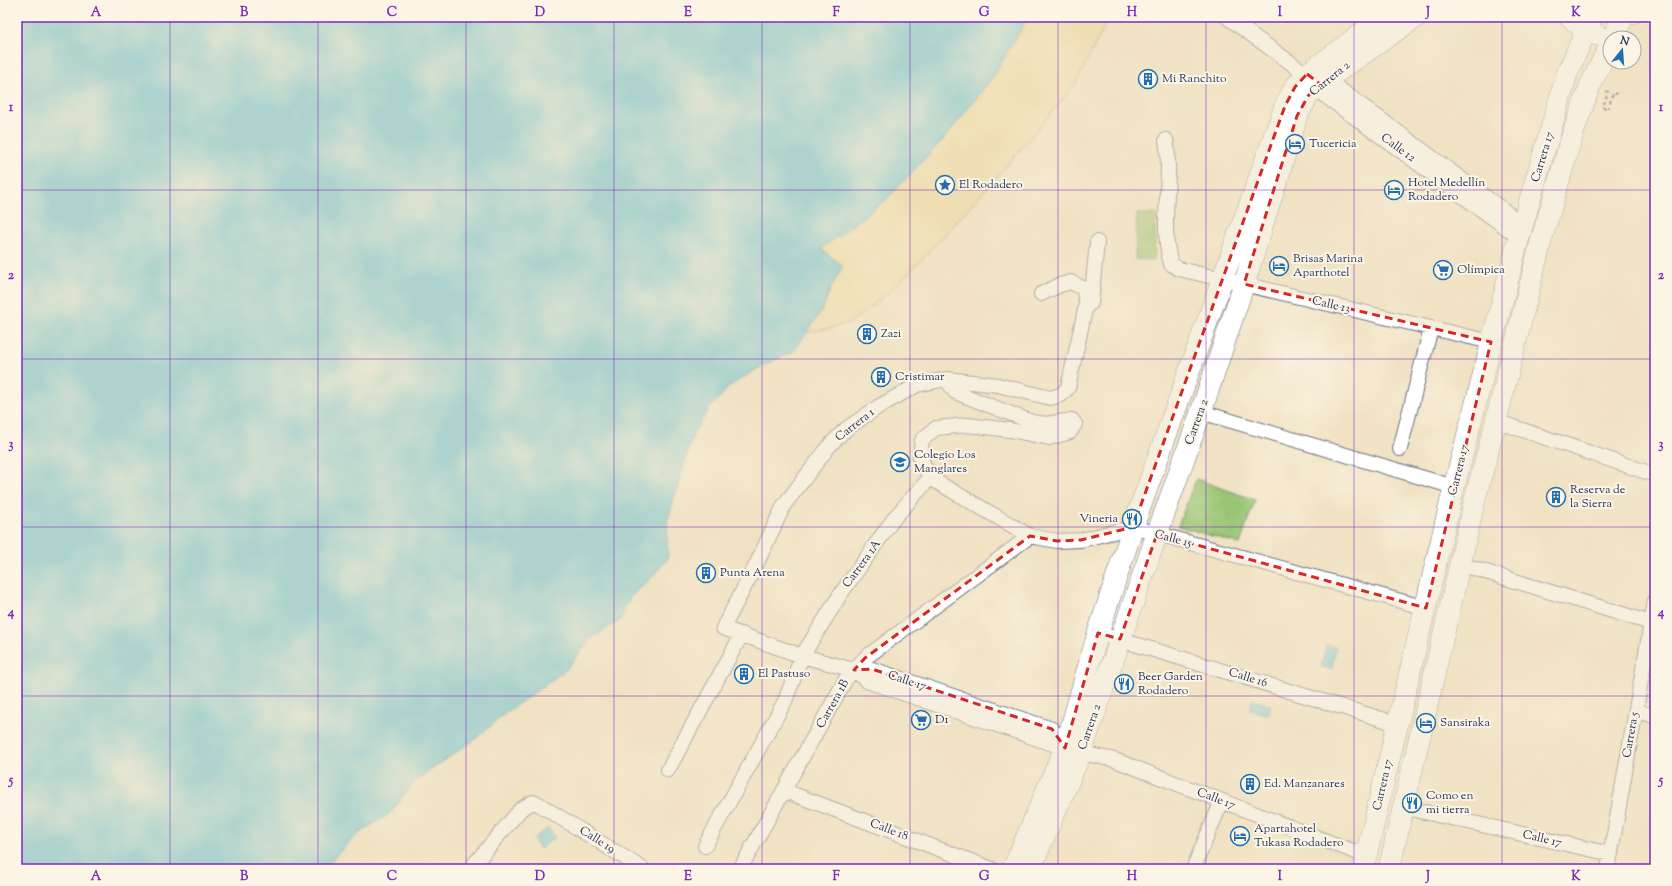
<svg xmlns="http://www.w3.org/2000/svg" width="1672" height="886" font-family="'Sorts Mill Goudy',serif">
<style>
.green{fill:#98c472;stroke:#5a7a68}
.sand{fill:#eeda9e;stroke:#84847e}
.water{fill:#5dc2db;stroke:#3c789c}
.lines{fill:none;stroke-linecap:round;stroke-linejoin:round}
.lane-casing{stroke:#666e81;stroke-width:8}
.street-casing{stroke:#666e81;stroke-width:16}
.secondary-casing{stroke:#666e81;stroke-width:22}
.path{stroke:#666e81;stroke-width:2.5;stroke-dasharray:3 3;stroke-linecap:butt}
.lane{stroke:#fff;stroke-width:7}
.street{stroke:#fff;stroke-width:14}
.secondary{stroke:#fff;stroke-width:21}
.marked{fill:none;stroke:#d62828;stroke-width:3;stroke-dasharray:8 5;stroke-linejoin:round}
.grid{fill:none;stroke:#7b2cbf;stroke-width:1;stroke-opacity:0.55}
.labels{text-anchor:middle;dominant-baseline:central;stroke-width:4;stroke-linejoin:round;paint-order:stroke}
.poi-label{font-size:12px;fill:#1b2f5e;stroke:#fcf5e5;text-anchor:start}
.street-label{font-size:12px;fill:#1b2f5e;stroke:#fcf5e5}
.neatline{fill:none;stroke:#7b2cbf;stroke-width:1.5}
.grid-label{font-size:13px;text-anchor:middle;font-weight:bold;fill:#7b2cbf}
</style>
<rect width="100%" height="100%" fill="#fcf5e5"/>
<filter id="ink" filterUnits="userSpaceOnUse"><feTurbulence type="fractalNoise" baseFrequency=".025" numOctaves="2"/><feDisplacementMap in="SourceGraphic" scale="8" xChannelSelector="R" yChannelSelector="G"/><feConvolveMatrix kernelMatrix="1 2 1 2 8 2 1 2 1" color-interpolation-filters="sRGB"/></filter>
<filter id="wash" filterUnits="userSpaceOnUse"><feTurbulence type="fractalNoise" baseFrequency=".012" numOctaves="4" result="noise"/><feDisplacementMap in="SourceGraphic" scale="16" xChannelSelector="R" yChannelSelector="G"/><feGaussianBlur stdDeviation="0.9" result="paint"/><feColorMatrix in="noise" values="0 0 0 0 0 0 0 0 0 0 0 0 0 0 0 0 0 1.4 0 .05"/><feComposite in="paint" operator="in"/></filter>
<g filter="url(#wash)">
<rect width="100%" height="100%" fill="#f0e2c3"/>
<!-- green -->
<path class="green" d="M1137,214H1156L1154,260L1135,259Z
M1196,479L1255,500L1240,544L1178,526Z"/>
<!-- sand -->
<path class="sand" d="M1028,17H1109L1075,85L1002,171L929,252L890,292L853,321L832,328L806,333L822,310L833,283L843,266L821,249L887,199L948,134L993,77Z"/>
<!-- water -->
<path class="water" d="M17,17H1028L993,77L948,134L887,199L821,249L843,266L831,287L822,310L794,351L757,369L730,386L709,409L693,434L667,523L668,559L652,577L630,598L620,620L590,639L566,670L507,712L473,741L416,780L391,813L359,833L323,869H17Z
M1326,645L1336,647L1332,669L1321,667Z
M1252,700L1271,705L1269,715L1250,710Z
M548,828L555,837L540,849L533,839Z"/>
</g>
<g filter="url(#ink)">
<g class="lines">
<!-- lane casing -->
<g class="lane-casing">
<path id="lane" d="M1624,22L1640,18L1655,22"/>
</g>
<!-- street casing -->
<g class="street-casing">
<path id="street" d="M1227,17L1320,84L1324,95L1519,237
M1320,84L1334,85L1522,224
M1166,140C1173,180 1159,223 1171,264L1179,269L1491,342
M1041,294L1060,285L1071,282L1084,289L1086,305L1068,388L1061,395L1050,398L998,385L946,379L917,385L878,407L846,429L830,445L784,505L755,567L723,628L802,656L854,670L872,669L1052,729L1065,748
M1091,303L1097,242
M1201,412L1454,487
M1496,421L1655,475
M1400,449L1431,328
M930,478L1030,536L1057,541L1081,540L1133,527L1426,608
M930,478L920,457L922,440L936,428L968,425L1010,430L1049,438L1070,432L1075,424L1072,420L1046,424L1032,422L955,392L946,379
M1460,564L1651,623
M1098,633L1398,724
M854,670L867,681L1047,742L1081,753L1115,760L1366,856
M1636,711L1655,716
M668,770L742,634
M785,791L992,869
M1402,807L1611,854
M705,846L785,701L802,656L840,595L895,517L930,478
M470,869L521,809L533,802L537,803L643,869
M740,869L846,679L865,658L1030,536
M1193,869L1222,801
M1608,869L1655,601"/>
</g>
<!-- secondary casing -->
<g class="secondary-casing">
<path id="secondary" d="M1570,17L1585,30L1597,35
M1613,38L1623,17
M1013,869L1065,748L1098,633L1133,527L1285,106L1295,87L1307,74L1384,17
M1030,869L1081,753L1157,534L1201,412L1244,284L1297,116L1308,96L1320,84L1416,17
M1363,869L1454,487L1519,237L1567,74L1592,17
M1389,869L1476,495L1496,421L1541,241L1573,133L1590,86L1610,45"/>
</g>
<!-- path -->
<path class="path" d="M1606,91L1608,92L1603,107L1608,109L1613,93L1617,94"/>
<!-- lane -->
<use href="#lane" class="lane"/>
<!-- street -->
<use href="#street" class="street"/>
<!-- secondary -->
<use href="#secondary" class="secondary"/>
</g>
</g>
<!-- marked area -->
<path d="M0 0H1672V886H0ZM1307,74L1320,84L1308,96L1297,116L1244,284L1491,342L1426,608L1157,534L1120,639L1098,633L1065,748L1052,729L872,669L854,670L865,658L1030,536L1057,541L1081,540L1133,527L1285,106L1295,87Z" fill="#f0e2c3" fill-opacity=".55" fill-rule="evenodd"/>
<path class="marked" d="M1307,74L1320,84L1308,96L1297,116L1244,284L1491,342L1426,608L1157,534L1120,639L1098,633L1065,748L1052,729L872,669L854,670L865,658L1030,536L1057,541L1081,540L1133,527L1285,106L1295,87Z"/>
<!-- grid -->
<path class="grid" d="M170,17V869M318,17V869M466,17V869M614,17V869M762,17V869M910,17V869M1058,17V869M1206,17V869M1354,17V869M1502,17V869M17,190H1655M17,359H1655M17,527H1655M17,696H1655"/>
<!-- icons -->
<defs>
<g id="building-ring" transform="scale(1)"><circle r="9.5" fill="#fcf5e5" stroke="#1f6fb2" stroke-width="1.5"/><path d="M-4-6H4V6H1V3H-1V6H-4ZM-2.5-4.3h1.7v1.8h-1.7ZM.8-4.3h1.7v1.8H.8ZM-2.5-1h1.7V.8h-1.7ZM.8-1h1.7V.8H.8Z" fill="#1f6fb2"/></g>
<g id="hotel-ring" transform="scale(1)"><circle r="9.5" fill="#fcf5e5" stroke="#1f6fb2" stroke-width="1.5"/><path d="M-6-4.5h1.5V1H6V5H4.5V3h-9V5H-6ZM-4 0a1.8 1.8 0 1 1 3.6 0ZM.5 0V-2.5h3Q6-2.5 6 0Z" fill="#1f6fb2"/></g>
<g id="sight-ring" transform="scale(1)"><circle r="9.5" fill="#fcf5e5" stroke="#1f6fb2" stroke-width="1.5"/><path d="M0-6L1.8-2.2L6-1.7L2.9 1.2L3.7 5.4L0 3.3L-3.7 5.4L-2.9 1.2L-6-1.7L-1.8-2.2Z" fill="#1f6fb2"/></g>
<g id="supermarket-ring" transform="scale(1)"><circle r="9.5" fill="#fcf5e5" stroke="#1f6fb2" stroke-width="1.5"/><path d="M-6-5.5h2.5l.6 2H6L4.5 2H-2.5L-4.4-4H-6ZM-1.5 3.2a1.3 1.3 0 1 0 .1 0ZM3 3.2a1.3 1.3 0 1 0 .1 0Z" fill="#1f6fb2"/></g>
<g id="school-ring" transform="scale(1)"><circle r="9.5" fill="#fcf5e5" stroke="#1f6fb2" stroke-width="1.5"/><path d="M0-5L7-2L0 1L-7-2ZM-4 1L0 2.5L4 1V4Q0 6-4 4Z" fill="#1f6fb2"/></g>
<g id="restaurant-ring" transform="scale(1)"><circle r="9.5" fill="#fcf5e5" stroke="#1f6fb2" stroke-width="1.5"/><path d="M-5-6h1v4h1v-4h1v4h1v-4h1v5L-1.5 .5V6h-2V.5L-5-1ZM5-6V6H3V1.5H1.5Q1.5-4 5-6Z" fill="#1f6fb2"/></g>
</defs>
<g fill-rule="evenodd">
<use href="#building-ring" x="1148" y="79"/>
<use href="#hotel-ring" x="1295" y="144"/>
<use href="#sight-ring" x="945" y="185"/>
<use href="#hotel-ring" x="1394" y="190"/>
<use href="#hotel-ring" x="1279" y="266"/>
<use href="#supermarket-ring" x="1443" y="270"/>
<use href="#building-ring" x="867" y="334"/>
<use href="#building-ring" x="881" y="377"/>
<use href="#school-ring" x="900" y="462"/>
<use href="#building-ring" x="1556" y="497"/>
<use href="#restaurant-ring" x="1132" y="519"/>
<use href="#building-ring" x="706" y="573"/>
<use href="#building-ring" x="744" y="674"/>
<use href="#restaurant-ring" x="1124" y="684"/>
<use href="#supermarket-ring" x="921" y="720"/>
<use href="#hotel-ring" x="1426" y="723"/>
<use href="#building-ring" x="1250" y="784"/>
<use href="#restaurant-ring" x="1412" y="803"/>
<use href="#hotel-ring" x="1240" y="836"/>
</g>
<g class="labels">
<!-- poi labels -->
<g class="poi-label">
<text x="1162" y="79">Mi Ranchito</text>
<text x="1309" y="144">Tucericia</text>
<text x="1408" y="183">Hotel Medellín<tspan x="1408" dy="14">Rodadero</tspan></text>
<text x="959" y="185">El Rodadero</text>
<text x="1293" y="259">Brisas Marina<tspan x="1293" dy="14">Aparthotel</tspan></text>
<text x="1457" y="270">Olímpica</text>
<text x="881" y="334">Zazi</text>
<text x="895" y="377">Cristimar</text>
<text x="914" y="455">Colegio Los<tspan x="914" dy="14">Manglares</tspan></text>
<text x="1570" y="490">Reserva de<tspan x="1570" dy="14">la Sierra</tspan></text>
<text x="1118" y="519" text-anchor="end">Vineria</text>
<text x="720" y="573">Punta Arena</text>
<text x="758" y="674">El Pastuso</text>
<text x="1138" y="677">Beer Garden<tspan x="1138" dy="14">Rodadero</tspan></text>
<text x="935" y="720">D1</text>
<text x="1440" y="723">Sansiraka</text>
<text x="1264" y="784">Ed. Manzanares</text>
<text x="1426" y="796">Como en<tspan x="1426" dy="14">mi tierra</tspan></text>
<text x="1254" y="829">Apartahotel<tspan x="1254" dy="14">Tukasa Rodadero</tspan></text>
</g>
<!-- street labels -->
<g class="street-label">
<text transform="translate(1330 79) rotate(-39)">Carrera 2</text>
<text transform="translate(1398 148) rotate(36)">Calle 12</text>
<text transform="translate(1543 157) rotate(-73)">Carrera 17</text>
<text transform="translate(1331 305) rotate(13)">Calle 13</text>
<text transform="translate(1197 422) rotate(-70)">Carrera 2</text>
<text transform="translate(855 425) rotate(-38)">Carrera 1</text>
<text transform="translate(1459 470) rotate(-76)">Carrera 17</text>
<text transform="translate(1173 539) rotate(15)">Calle 15</text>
<text transform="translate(862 564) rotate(-54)">Carrera 1A</text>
<text transform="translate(1248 678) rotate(17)">Calle 16</text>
<text transform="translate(907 681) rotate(18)">Calle 17</text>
<text transform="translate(833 704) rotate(-61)">Carrera 1B</text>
<text transform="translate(1090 727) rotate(-71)">Carrera 2</text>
<text transform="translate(1631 735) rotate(-80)">Carrera 5</text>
<text transform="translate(1383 785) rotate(-77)">Carrera 17</text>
<text transform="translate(1216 799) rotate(21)">Calle 17</text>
<text transform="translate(889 830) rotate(21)">Calle 18</text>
<text transform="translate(1542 839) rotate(13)">Calle 17</text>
<text transform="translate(597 840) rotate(32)">Calle 19</text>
</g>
</g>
<!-- margin -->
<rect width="1672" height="886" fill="none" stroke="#fcf5e5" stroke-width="44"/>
<!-- north arrow -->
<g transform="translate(1622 50) rotate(17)"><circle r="19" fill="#fcf5e5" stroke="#a2a6af"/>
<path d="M0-3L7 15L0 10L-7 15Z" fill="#1f6fb2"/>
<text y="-6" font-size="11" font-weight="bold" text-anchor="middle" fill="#1b2f5e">N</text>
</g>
<rect x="22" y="22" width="1628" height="842" class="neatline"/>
<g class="grid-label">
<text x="96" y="16">A</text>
<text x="244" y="16">B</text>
<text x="392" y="16">C</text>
<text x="540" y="16">D</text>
<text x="688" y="16">E</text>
<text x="836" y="16">F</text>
<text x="984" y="16">G</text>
<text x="1132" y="16">H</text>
<text x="1280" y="16">I</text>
<text x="1428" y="16">J</text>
<text x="1576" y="16">K</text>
<text x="11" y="111">1</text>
<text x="1661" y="111">1</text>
<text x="11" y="279">2</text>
<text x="1661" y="279">2</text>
<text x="11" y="448">3</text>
<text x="1661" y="448">3</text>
<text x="11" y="616">4</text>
<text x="1661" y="616">4</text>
<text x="11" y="784">5</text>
<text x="1661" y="784">5</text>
<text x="96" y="880">A</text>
<text x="244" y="880">B</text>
<text x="392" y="880">C</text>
<text x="540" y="880">D</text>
<text x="688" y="880">E</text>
<text x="836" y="880">F</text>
<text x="984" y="880">G</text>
<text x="1132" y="880">H</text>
<text x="1280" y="880">I</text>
<text x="1428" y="880">J</text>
<text x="1576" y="880">K</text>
</g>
</svg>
